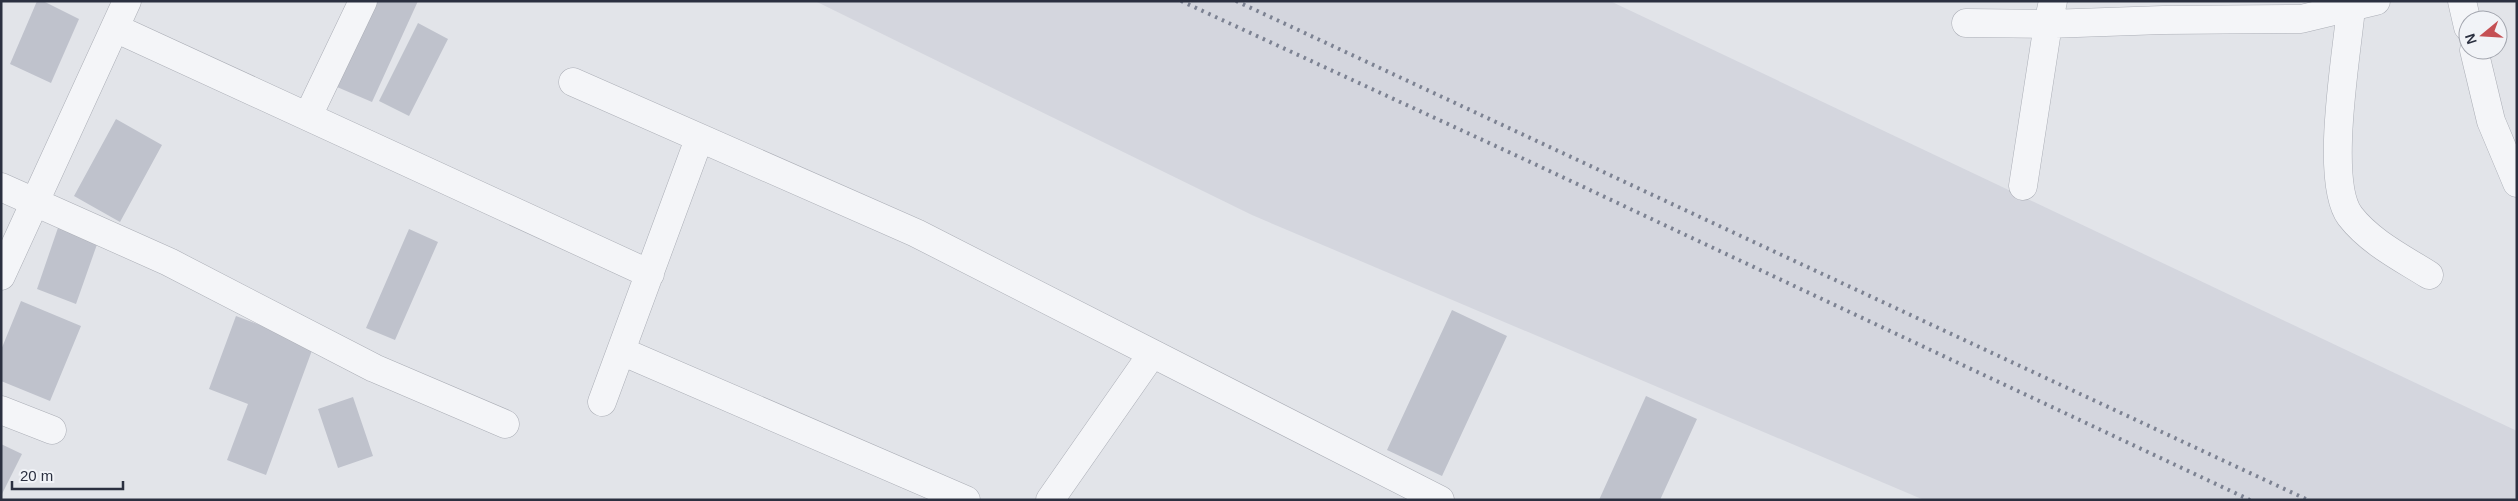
<svg xmlns="http://www.w3.org/2000/svg" width="2518" height="501" font-family="Arial,sans-serif">
<style>
.built{fill:#d4d6de}
.building{fill:#bfc2cc}
.lines{fill:none;stroke-linecap:round;stroke-linejoin:round}
.minor-casing{stroke:#abaeb6;stroke-width:29}
.minor{stroke:#f4f5f8;stroke-width:28}
.rail{stroke:#7c8292;stroke-width:4;stroke-dasharray:2.5 5;stroke-linecap:butt}
</style>
<rect width="100%" height="100%" fill="#e2e4e9"/>
<!-- built -->
<path class="built" d="M815,1H1610L2517,431V500H1924L1252,215Z"/>
<!-- building -->
<path class="building" d="M37,1H43L79,19L51,83L10,64Z
M376,1H418L372,102L337,87Z
M418,23L448,39L409,116L379,101Z
M116,119L162,145L120,222L74,196Z
M61,219L101,233L76,304L37,289Z
M409,229L438,242L395,340L366,328Z
M21,301L81,326L50,401L1,381V350Z
M1452,310L1507,336L1442,476L1387,450Z
M236,316L314,345L266,475L227,460L248,404L209,389Z
M1646,396L1697,419L1660,500H1599Z
M353,397L373,456L338,468L318,409Z
M1,444L22,454L1,496Z"/>
<g class="lines">
<!-- minor casing -->
<g class="minor-casing">
<path id="minor" d="M2462,1L2468,27
M2351,8C2347,53 2324,181 2350,216C2370,242 2402,258 2429,275
M1966,23L2048,24L2163,20L2301,19L2376,1
M115,28L650,274
M2474,50L2491,121L2517,183
M573,82L916,233L1440,500
M308,116L363,1
M2023,186L2048,24L2053,1
M1,187L169,262L374,368L505,424
M1,276L127,1
M621,351L966,500
M602,402L699,139
M1,410L52,430
M1050,500L1152,354"/>
</g>
<!-- minor -->
<use href="#minor" class="minor"/>
<!-- rail -->
<path class="rail" d="M1181,1L1526,160L2250,500
M1236,1L2308,500"/>
</g>
<!-- border -->
<rect width="2518" height="501" fill="none" stroke="#2b3040" stroke-width="5"/>
<!-- north arrow -->
<g transform="translate(2483 35) rotate(252)"><circle r="24" fill="#f1f3f7" stroke="#a2a5ae"/>
<path d="M0-4L9 19L0 12L-9 19Z" fill="#c55054"/>
<text y="-8" font-size="14" font-weight="bold" text-anchor="middle" fill="#2b3040">N</text>
</g>
<!-- scale -->
<path d="M12 481v8h111v-8" fill="none" stroke="#2b3040" stroke-width="2.5"/>
<text x="20" y="481" font-size="15" fill="#2b3040" stroke="#f1f3f7" stroke-width="4" paint-order="stroke">20 m</text>
</svg>
